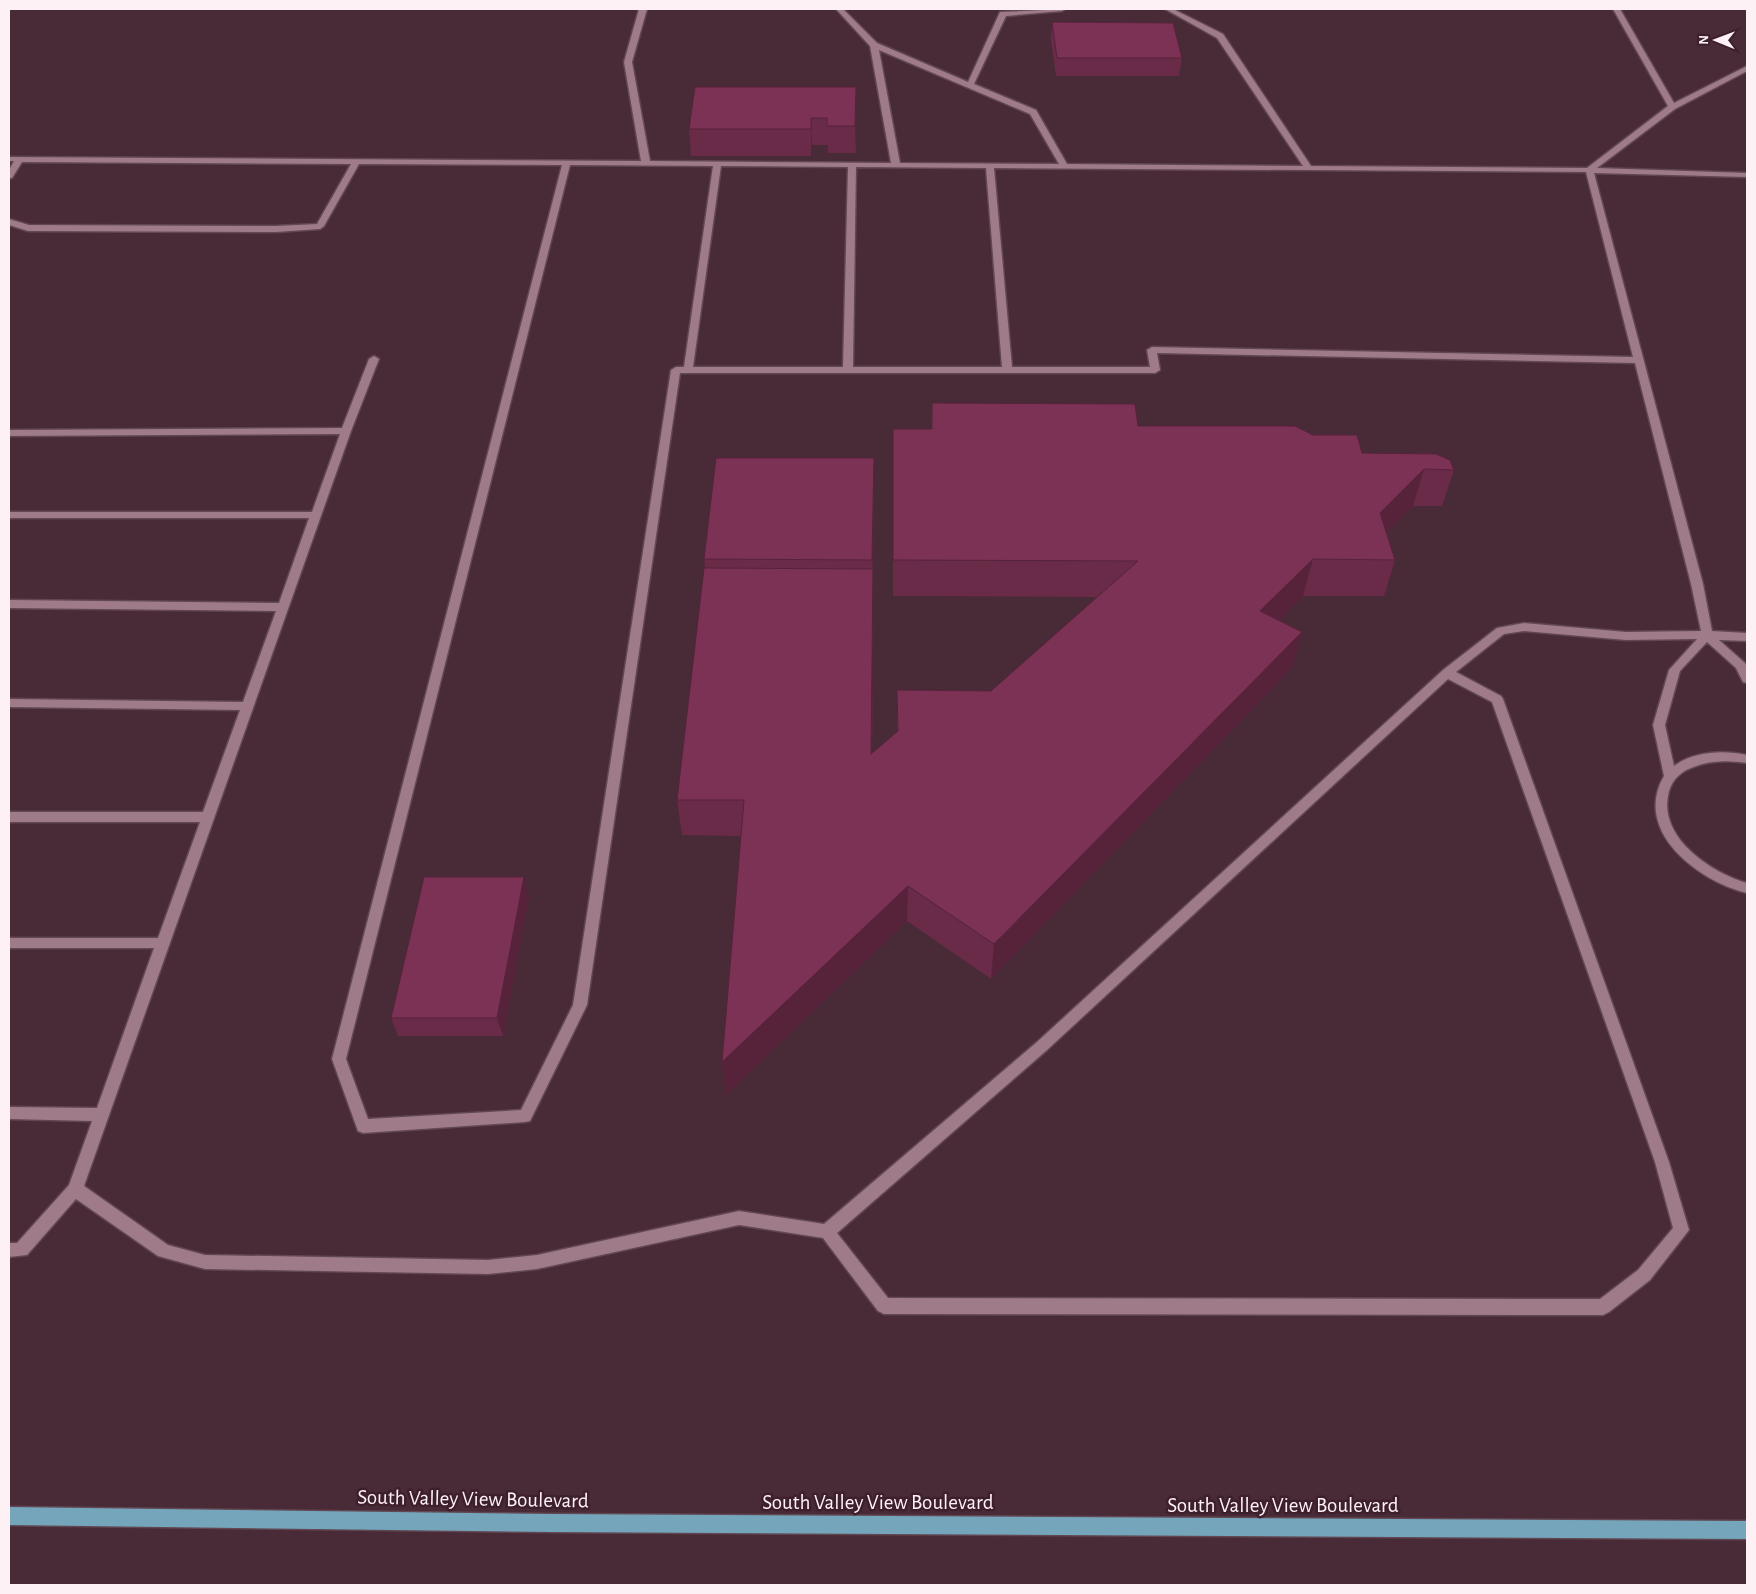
<svg xmlns="http://www.w3.org/2000/svg" width="1756" height="1594" font-family="'Alegreya Sans',sans-serif">
<style>
.lines{fill:none;stroke-linecap:round;stroke-linejoin:round}
.service-casing{stroke:#604752;stroke-width:3}
.primary-casing{stroke:#604752;stroke-width:3}
.service{fill:#9f7a88;fill-rule:evenodd}
.primary{fill:#74a5bb;fill-rule:evenodd}
.wall{fill:#6a2b48}
.shaded-wall{fill:#56233b}
.building{fill:#7b3254;stroke:#56233b}
.labels{text-anchor:middle;dominant-baseline:central;stroke-width:5;stroke-linejoin:round;paint-order:stroke}
.near-street-label{font-size:21px;fill:#fef1f6;stroke:#3e202c}
</style>
<rect width="100%" height="100%" fill="#492a37"/>
<g class="lines">
<!-- service casing -->
<g class="service-casing">
<path id="service" d="M639,9H647L632,62L650,161L891,163L870,46L836,9H843L877,43L968,82L1000,12L1065,9L1062,11L1006,16L974,84L1036,110L1067,164L1303,166L1217,38L1165,9H1173L1223,34L1311,166L1587,168L1668,106L1613,9H1620L1674,103L1747,66V71L1675,109L1597,168L1747,173V177L1594,173L1703,584L1712,631L1747,633V641L1719,640L1745,663L1747,667V683L1743,682L1736,668L1707,642L1680,671L1665,725L1674,766C1694,751 1724,750 1747,755V763C1728,760 1709,760 1691,768C1678,773 1670,783 1668,796C1660,839 1712,873 1747,883V893C1698,881 1632,831 1664,776L1653,725L1669,670L1697,639L1626,640L1524,631L1504,634L1456,672L1501,696L1503,699L1669,1162L1689,1230L1650,1280L1609,1312L1603,1315L884,1314L878,1311L823,1238L739,1225L537,1269L488,1274L205,1269L158,1256L76,1199L27,1255L9,1257V1243H17L69,1185L92,1121L9,1119V1107L97,1108L154,948H9V938H158L200,822H9V812H203L240,710L9,707V699L243,702L276,611L9,608V600L279,603L309,518H9V512H312L340,434L9,436V430L342,428L369,359L374,356L379,359L351,431L84,1186L168,1245L205,1255L488,1260L537,1255L739,1211L824,1224L1037,1042L1443,670L1497,628L1524,623L1626,632L1701,631L1691,584L1635,363L1157,353L1160,370L1155,373H680L587,1005L530,1121L525,1122L363,1133L358,1131L332,1059L562,165L359,164L324,226L320,229L276,232L28,231L9,225V219L29,225L276,226L317,224L351,164L22,162L12,178H9V170L14,161H9V157L641,161L624,62ZM879,50L1030,114L1059,164L900,163ZM570,165L713,166L684,367H676L671,370L573,1005L521,1110L368,1119L346,1059ZM721,166L848,167L843,367H693ZM856,167L986,168L1002,367H853ZM994,168L1586,172L1633,357L1152,347L1147,350L1150,367H1012ZM1448,679L1492,702L1655,1162L1673,1228L1638,1270L1600,1299L888,1298L837,1233L1047,1050Z"/>
</g>
<!-- primary casing -->
<g class="primary-casing">
<path id="primary" d="M9,1507L552,1514L1747,1521V1539L552,1532L9,1525Z"/>
</g>
<!-- service -->
<use href="#service" class="service"/>
<!-- primary -->
<use href="#primary" class="primary"/>
</g>
<!-- wall -->
<path class="wall" d="M1052,22L1182,58L1179,76H1056L1051,40Z
M856,114V153H828V145H812L811,156H691L689,129Z
M932,403L1138,426L1313,435L1362,453L1454,470L1442,506H1413L1387,532L1395,560L1384,596H1303L1279,620L1302,632L1292,668L991,979L907,921L726,1095L722,1062L741,836L682,835L677,800L705,568L704,559L874,487L873,569L874,606L872,754L897,732V690L991,691L1097,597L893,596V465L931,429Z
M529,896L503,1036H398L391,1018Z"/>
<!-- shaded-wall -->
<path class="shaded-wall" d="M856,87V153L855,126Z
M811,118L812,145L811,156Z
M874,458V487L872,588V560Z
M1424,469L1413,506L1370,549L1380,513Z
M1313,559L1303,596L1252,647L1260,611Z
M873,569L874,606L871,790V754Z
M1302,632L1292,668L991,979L994,944Z
M524,877L529,896L503,1036L497,1018Z
M908,886L907,921L726,1095L722,1062Z"/>
<!-- building -->
<path class="building" d="M1052,22L1173,23L1182,58H1057Z
M695,87H856L855,126H827V118H811V129H689Z
M932,403L1135,404L1138,426H1295L1313,435H1357L1362,453L1436,454L1450,460L1454,470L1424,469L1380,513L1395,560L1313,559L1260,611L1302,632L994,944L908,886L722,1062L744,800H677L704,568L873,569L871,754L898,731L897,690L991,691L1138,561L893,560V429H932Z
M716,458H874L872,560L704,559Z
M424,877H524L497,1018H391Z"/>
<g class="labels">
<!-- near-street labels -->
<g class="near-street-label">
<text transform="translate(473 1499) rotate(1)">South Valley View Boulevard</text>
<text x="878" y="1502">South Valley View Boulevard</text>
<text x="1283" y="1505">South Valley View Boulevard</text>
</g>
</g>
<!-- border -->
<rect width="1756" height="1594" fill="none" stroke="#fef1f6" stroke-width="20"/>
<!-- north arrow -->
<g transform="translate(1716 40) rotate(271)" stroke="#3e202c" stroke-width="4" paint-order="stroke">
<path d="M0-4L9 19L0 12L-9 19Z" fill="#fef1f6"/>
<text y="-8" font-size="14" font-weight="bold" text-anchor="middle" fill="#fef1f6">N</text>
</g>
</svg>
